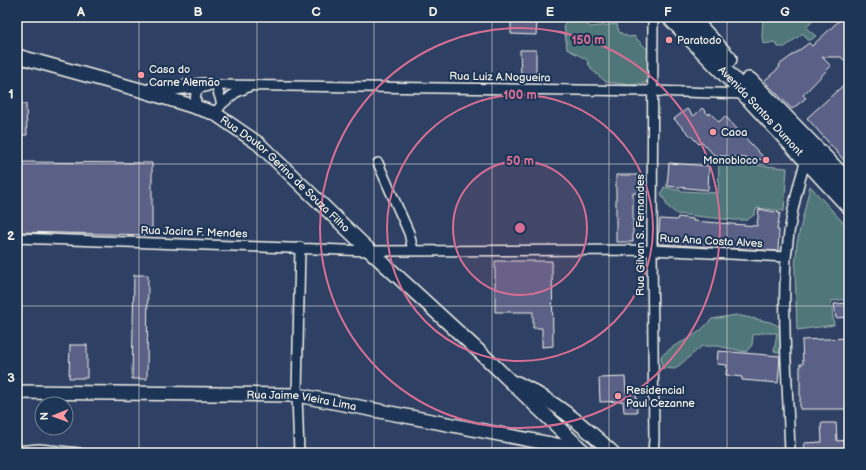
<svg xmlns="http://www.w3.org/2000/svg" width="866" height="470" font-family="'Balsamiq Sans',sans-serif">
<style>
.green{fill:#4f7679;stroke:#a2b4b0}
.building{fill:#5a6186;stroke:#f4f1e8}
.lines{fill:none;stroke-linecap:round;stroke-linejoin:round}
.street-casing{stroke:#f4f1e8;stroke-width:12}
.secondary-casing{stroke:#f4f1e8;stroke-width:16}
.highway-casing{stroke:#f4f1e8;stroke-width:20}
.street{stroke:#1d3557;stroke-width:9}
.secondary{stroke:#1d3557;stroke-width:13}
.highway{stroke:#1d3557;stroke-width:17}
.grid{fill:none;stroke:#f4f1e8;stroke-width:1;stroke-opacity:0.55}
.ring{fill:none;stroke:#d66f93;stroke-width:2}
.poi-dot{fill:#ff9aa2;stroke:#1d3557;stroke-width:1.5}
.labels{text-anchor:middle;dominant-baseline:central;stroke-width:4;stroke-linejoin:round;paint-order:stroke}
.poi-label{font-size:11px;fill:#f4f1e8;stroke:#1d3557;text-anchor:start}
.street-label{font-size:11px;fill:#f4f1e8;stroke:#1d3557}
.centre{fill:#d66f93;stroke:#1d3557;stroke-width:2}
.ring-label{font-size:12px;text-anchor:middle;font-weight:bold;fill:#d66f93;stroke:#1d3557;stroke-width:4;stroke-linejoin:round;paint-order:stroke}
.neatline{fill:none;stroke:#f4f1e8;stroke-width:1.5}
.grid-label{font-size:13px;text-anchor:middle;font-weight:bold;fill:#f4f1e8}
</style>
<rect width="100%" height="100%" fill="#2e4164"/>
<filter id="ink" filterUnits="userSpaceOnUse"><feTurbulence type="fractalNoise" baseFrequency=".025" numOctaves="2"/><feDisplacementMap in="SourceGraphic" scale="8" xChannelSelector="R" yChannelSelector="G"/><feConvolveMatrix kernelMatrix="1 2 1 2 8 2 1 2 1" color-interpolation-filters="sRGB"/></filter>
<g filter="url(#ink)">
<!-- green -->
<path class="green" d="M567,17H574L591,27L617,24L619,32L629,37L634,36L648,50L649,74L646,83L630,85L606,82L592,70L586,59L567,49L564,25Z
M763,17H817L806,28L816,36L811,40H808L803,33L785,47H778L775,42L763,44L762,36Z
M719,162L787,168L784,211L757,208L754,215L747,220H734L677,214L667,206L666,202L661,194L664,187L682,191L718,193Z
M810,186L849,229V299L831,301L834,325L797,330L795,269L797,243Z
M736,315L770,322L781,327L782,352L779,353L774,351L777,333H761L753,335L752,345L746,352L718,346H702L675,369L662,368L661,356L674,346L688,339L700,331L712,319Z"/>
<!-- building -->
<path class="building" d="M843,17H849V65L841,57H822L831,66L803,95L806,98L792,109L764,81L780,67L779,65L809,43L812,46Z
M511,22L537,23L536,35L511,34Z
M520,50H536V77H521Z
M849,80V166L807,118Z
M17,104H26L27,135H17Z
M702,108L709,115L710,113L719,122L725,116L766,160L714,155L702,142L699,144L674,119L687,109L694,116Z
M17,162L152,163V235L18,232Z
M669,163L709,166L708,190L667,186Z
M616,175H645V193H633V242H616Z
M759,209L780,213L777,230H779L778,251L658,244L660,219L677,220L678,217L693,219V221L757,226Z
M495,261H552L553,346L542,347V328H533V312H495Z
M134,275H148L147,379H132Z
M849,303V317L836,318L834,304Z
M849,338V409H800V364H803L802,340Z
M70,345H87V378H69Z
M718,351L780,356L778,383L742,380V377L726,375L727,365L717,364Z
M625,377L626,392L636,391L637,412H624L623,401L600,402L599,378Z
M821,423H836L837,441L849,440V453H805L804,443L822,442Z"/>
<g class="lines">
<!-- street casing -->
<g class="street-casing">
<path id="street" d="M216,85L222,104L219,108
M222,104L235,93L250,86
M197,107C192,89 199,85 216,85L653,91L745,94
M378,163L409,233L413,250
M17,238L370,251L652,250L786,257
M17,451L39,449L79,453
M299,453L297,395L300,247
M653,453L654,439L652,250L653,17
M790,453C788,388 782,322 786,258C789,224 796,191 806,159"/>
</g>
<!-- secondary casing -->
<g class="secondary-casing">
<g id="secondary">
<path id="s1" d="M17,56L144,91L214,113L259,144L370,251L483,355L585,453"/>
<path d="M151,90L205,85"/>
<path d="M517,383C554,401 583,425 613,453"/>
<path id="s2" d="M17,392L297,395L582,450"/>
</g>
</g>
<!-- highway casing -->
<g class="highway-casing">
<g id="highway">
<path id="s3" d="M671,17L746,94L849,205"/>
<path d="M689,17L728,59"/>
<path d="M749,81L849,184"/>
</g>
</g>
<!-- street -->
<use href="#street" class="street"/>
<!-- secondary -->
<use href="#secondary" class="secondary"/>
<!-- highway -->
<use href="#highway" class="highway"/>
</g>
</g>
<!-- grid -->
<path class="grid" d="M139,17V453M257,17V453M374,17V453M492,17V453M609,17V453M727,17V453M17,164H849M17,306H849"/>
<!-- distance rings -->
<circle cx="520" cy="228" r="67" fill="#d66f93" fill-opacity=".12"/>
<g class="ring">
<circle cx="520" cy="228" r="67"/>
<circle cx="520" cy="228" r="133"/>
<circle cx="520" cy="228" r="200"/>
</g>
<!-- markers -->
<g class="poi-dot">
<circle cx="669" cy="40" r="4"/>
<circle cx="141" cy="75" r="4"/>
<circle cx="713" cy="132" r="4"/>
<circle cx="766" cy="160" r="4"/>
<circle cx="618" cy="396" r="4"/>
</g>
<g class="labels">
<!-- poi labels -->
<g class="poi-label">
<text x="677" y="40">Paratodo</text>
<text x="149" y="69">Casa do<tspan x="149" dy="13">Carne Alemão</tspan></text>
<text x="721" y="132">Caoa</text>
<text x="758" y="160" text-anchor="end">Monobloco</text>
<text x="626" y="390">Residencial<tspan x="626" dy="13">Paul Cezanne</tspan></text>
</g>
<!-- street labels -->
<g class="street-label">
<text transform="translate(500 77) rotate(1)">Rua Luiz A.Nogueira</text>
<text stroke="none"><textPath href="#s3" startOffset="130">Avenida Santos Dumont</textPath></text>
<text stroke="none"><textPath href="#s1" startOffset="299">Rua Doutor Gerino de Souza Filho</textPath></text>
<text transform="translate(194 232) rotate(2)">Rua Jacira F. Mendes</text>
<text transform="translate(640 235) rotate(-90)">Rua Gilvan S. Fernandes</text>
<text transform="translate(711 241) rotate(3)">Rua Ana Costa Alves</text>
<text stroke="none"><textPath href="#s2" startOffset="285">Rua Jaime Vieira Lima</textPath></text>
</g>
</g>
<circle cx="520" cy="228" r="6" class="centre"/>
<g class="ring-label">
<text x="588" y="44">150 m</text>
<text x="520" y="99">100 m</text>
<text x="520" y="165">50 m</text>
</g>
<!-- margin -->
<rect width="866" height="470" fill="none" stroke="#1d3557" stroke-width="44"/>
<!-- north arrow -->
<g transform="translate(54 416) rotate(269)"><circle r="19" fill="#1d3557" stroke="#738091"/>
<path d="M0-3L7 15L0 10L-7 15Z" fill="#ff9aa2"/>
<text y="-6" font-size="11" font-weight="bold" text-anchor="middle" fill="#f4f1e8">N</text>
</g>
<rect x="22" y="22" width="822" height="426" class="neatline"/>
<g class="grid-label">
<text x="81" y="16">A</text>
<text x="198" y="16">B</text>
<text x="316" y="16">C</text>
<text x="433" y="16">D</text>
<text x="550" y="16">E</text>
<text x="668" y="16">F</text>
<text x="785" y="16">G</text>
<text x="11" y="98">1</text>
<text x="11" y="240">2</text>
<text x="11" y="382">3</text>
</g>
</svg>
